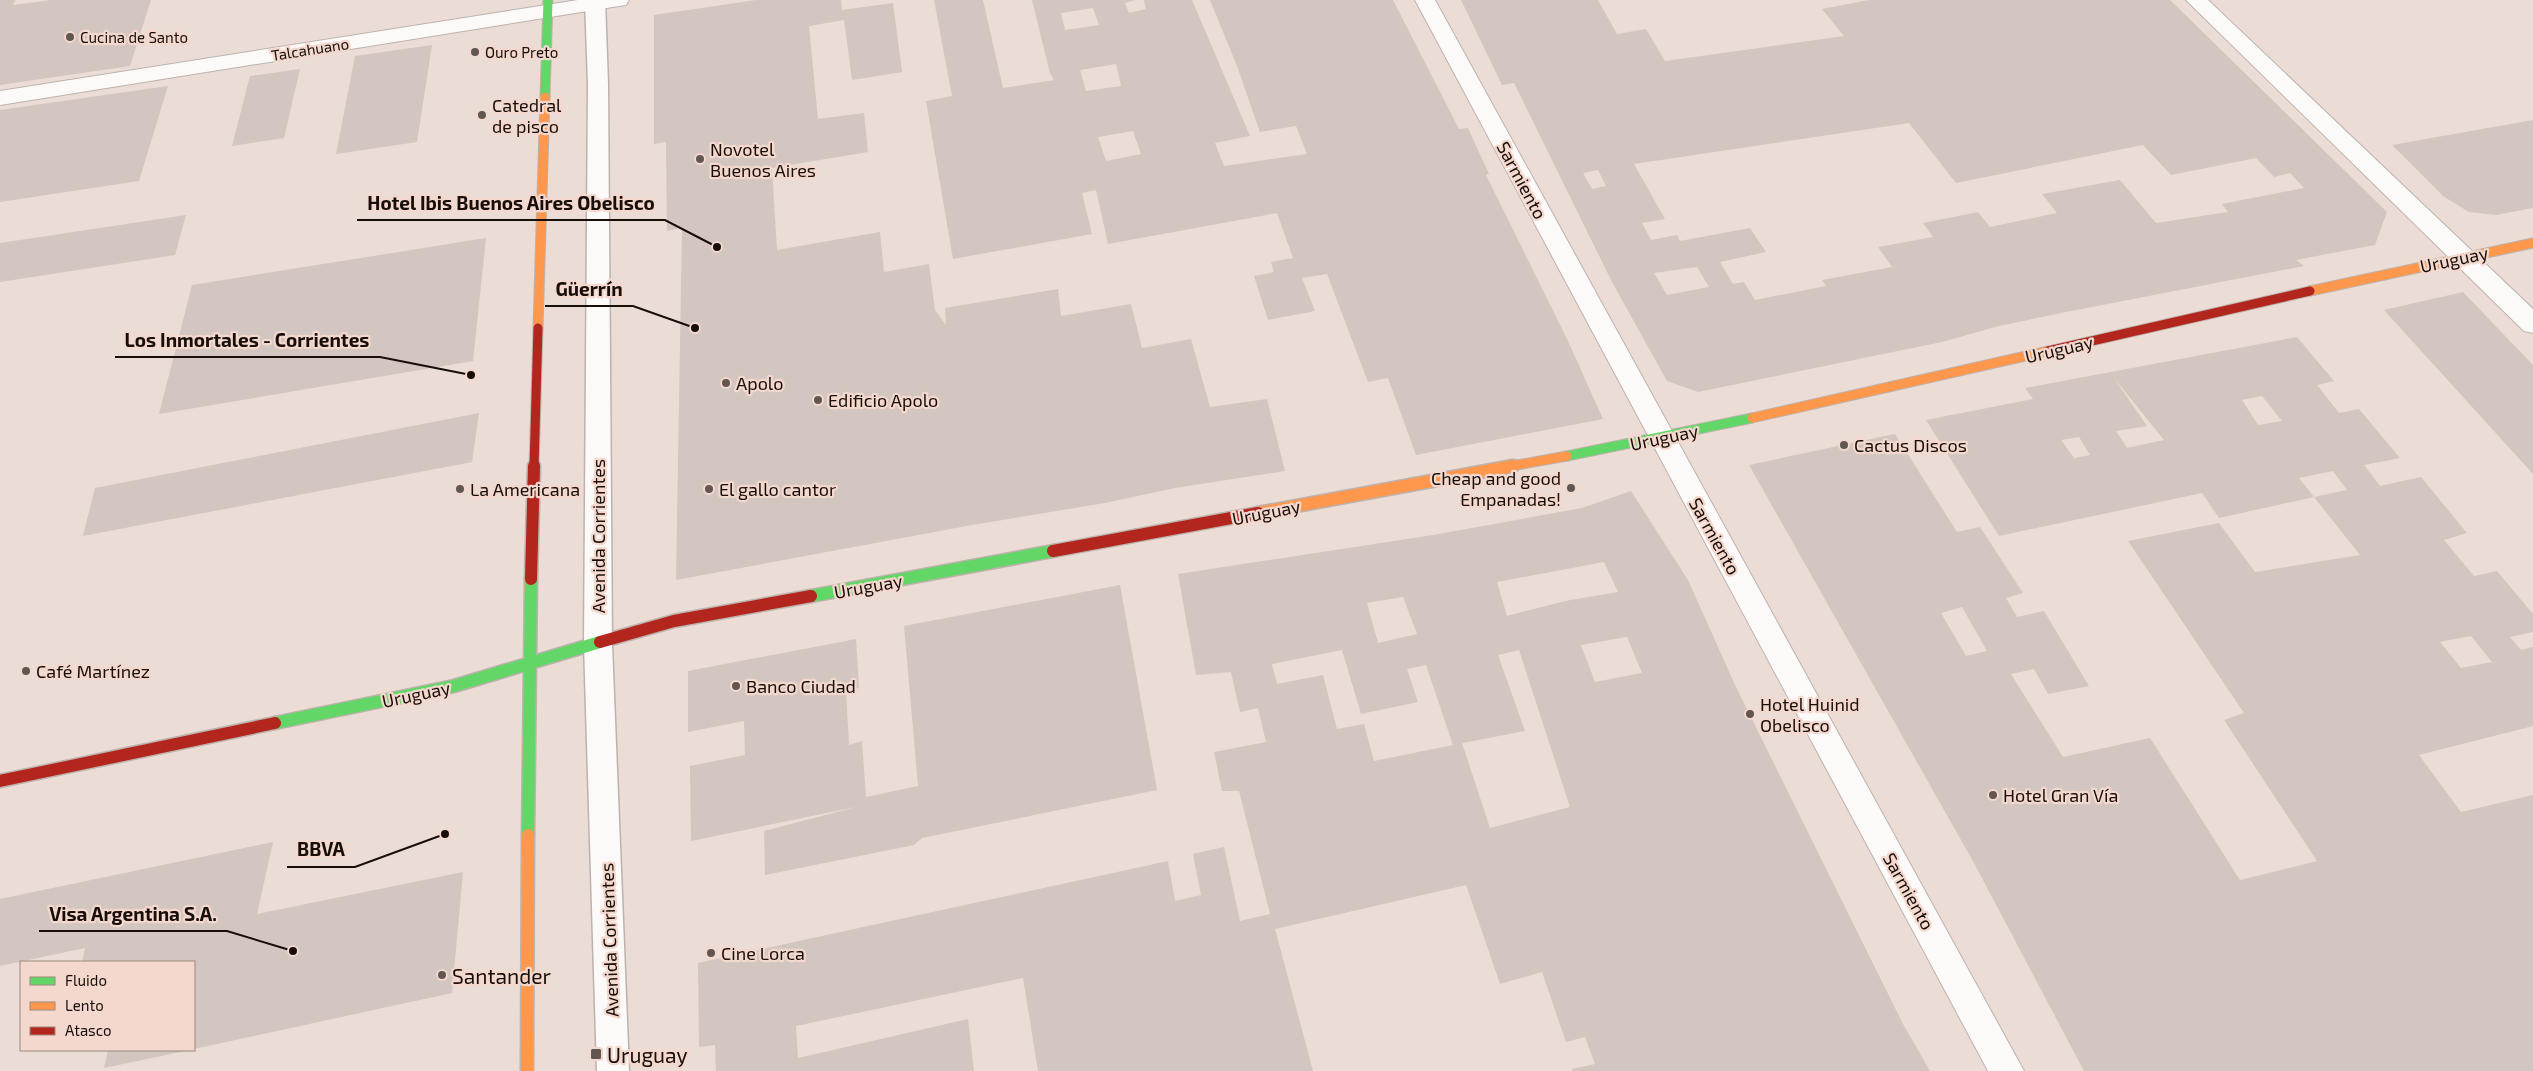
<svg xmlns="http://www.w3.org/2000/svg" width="2533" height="1071" font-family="'Exo 2',sans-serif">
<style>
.building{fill:#d3c5bf;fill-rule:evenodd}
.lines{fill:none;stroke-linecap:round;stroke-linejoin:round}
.lane-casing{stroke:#bdb2ad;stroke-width:3}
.street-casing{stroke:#bdb2ad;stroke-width:2}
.fast-far1-casing{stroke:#bdb2ad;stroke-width:11}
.fast-casing{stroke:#bdb2ad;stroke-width:15}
.slow-far1-casing{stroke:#bdb2ad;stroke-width:11}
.slow-casing{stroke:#bdb2ad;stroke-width:15}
.jam-far1-casing{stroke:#bdb2ad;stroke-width:11}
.jam-casing{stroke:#bdb2ad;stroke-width:15}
.lane{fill:#fcfaf9;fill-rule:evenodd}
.street{fill:#fcfaf9;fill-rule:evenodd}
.fast-far1{stroke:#63d668;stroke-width:9}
.fast{stroke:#63d668;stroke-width:12}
.slow-far1{stroke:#ff974d;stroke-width:9}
.slow{stroke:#ff974d;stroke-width:12}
.jam-far1{stroke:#b3261e;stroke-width:9}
.jam{stroke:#b3261e;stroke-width:12}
.poi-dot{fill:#615651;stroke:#f4d8cd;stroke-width:2}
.labels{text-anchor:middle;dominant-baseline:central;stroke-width:4.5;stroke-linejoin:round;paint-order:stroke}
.far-poi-label{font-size:15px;fill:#170e0a;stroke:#f4d8cd;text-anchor:start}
.far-street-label{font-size:15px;fill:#170e0a;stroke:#f4d8cd}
.poi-label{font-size:18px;fill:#170e0a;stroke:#f4d8cd;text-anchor:start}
.street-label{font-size:18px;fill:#170e0a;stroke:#f4d8cd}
.near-poi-label{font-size:21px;fill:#170e0a;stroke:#f4d8cd;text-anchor:start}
.leader{fill:none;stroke:#170e0a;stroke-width:2}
.callout-dot{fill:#170e0a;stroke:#f4d8cd;stroke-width:2}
.callout-label{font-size:19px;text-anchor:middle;font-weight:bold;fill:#170e0a;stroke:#f4d8cd;stroke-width:4.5;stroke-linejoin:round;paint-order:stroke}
</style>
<rect width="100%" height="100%" fill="#ebdcd6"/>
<!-- building -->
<path class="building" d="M0,0H15L13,5L51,0H151L130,66L0,85Z
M756,0H841L842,10L893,3L902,72L852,80L844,20L809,26L818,119L864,113L868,152L772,168L777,250L880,232L884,272L929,264L935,310L946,325L945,308L1058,289L1061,316L1131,304L1142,348L1191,339L1210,407L1267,399L1285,471L1175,488L1105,503L972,525L676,580L682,228L667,231L666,142L654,144V15Z
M934,0H983L1003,88L1054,80L1050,73L1032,0H1136L1125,3L1129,13L1146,9L1144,0H1192L1250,136L1215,143L1224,166L1307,154L1296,126L1260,132L1237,66L1210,0H1393L1459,129L1468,128L1489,174L1486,175L1568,341L1603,419L1416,455L1388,378L1368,382L1327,274L1302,278L1315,311L1268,320L1254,276L1274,272L1271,262L1293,258L1277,213L1108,244L1096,190L1082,193L1092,234L953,259L926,101L952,96ZM1093,8L1099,25L1065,30L1061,13ZM1116,64L1121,86L1086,91L1080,70ZM1133,131L1141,154L1106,161L1098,137Z
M1461,0H1598L1617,34L1646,29L1665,61L1844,36L1822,9L1869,0H2170L2387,212L2375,245L2296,260L2304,266L2056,314L1999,326L1942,342L1698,392L1667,381L1612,282L1514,83L1502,85ZM1909,123L1956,183L2143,145L2171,175L2256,158L2274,177L2290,173L2304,188L2222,204L2228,212L2156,223L2120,180L2042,194L2057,213L1990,227L1978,212L1923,223L1933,237L1878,247L1892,267L1822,280L1826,286L1755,300L1744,282L1733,284L1720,262L1766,252L1750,228L1680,241L1677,235L1651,240L1642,223L1665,219L1634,164ZM1598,170L1606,186L1592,189L1583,173ZM1697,267L1709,287L1667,295L1654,273Z
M432,45L417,142L336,154L355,56Z
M300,69L284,138L232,146L250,76Z
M168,86L139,181L0,202V110Z
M2533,120V208L2496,215L2469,212L2443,196L2392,145Z
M186,215L175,255L0,282V243Z
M486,238L473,361L159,414L192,285Z
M2463,292L2533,365V474L2384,310Z
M2297,337L2334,381L2317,385L2339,413L2359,409L2400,458L2364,465L2380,486L2421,477L2467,533L2444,540L2474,576L2497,571L2533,614V632L2510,637L2521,650L2533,647V726L2419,755L2461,812L2533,795V1071H2084L1974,863L1749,465L1895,434L1957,532L1980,527L2023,593L2006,598L2017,617L2044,611L2089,686L2048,694L2034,669L2011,674L2063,757L2150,738L2240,880L2317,861L2224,720L2244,713L2128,541L2219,523L2255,572L2360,555L2314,497L2347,490L2333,471L2299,478L2314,497L2219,518L2202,493L1999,536L1926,420L2033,399L2025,388ZM2114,378L2164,440L2127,448L2116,431L2147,426ZM2262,396L2282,421L2258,425L2242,400ZM2079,437L2090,455L2074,458L2061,440ZM1962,607L1987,651L1966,656L1941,613ZM2471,636L2492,662L2461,668L2440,642Z
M479,413L472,462L83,536L95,488Z
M1631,491L1688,580L1735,685L1903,1024L1930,1071H1573L1572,1069L1595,1064L1585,1037L1566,1042L1542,972L1500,984L1466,885L1275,929L1313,1071H1038L1023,978L796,1026L798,1058L968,1019L974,1071H716L715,1045L699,1047L698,963L1168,861L1175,901L1201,895L1193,854L1224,847L1240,921L1270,914L1239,791H1222L1214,752L1266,742L1258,708L1240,712L1231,672L1196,675L1178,574L1433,535L1582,508ZM1604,562L1618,592L1565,601L1507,616L1497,582ZM1403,597L1417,634L1378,643L1367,603ZM1627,637L1642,673L1595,682L1581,645ZM1342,650L1361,714L1418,702L1407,669L1426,665L1453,745L1374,761L1364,724L1337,729L1323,675L1277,684L1272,664ZM1519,650L1570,807L1490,828L1462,743L1525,731L1498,655Z
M1120,585L1157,790L922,838L914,845L765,875L764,831L856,807L691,841L690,766L745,755L744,721L688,732V671L856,639L859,688L846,691L849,745L862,741L866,797L918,786L904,626Z
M273,842L257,914L463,872L452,993L194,1049V962H82L85,948L0,966V899Z
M108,1050H185V1051L104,1068Z"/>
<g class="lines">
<!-- lane casing -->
<g class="lane-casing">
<path id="lane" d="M585,0H605L608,84L612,644L629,1071H597L584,644L588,84Z"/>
</g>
<!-- street casing -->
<g class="street-casing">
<path id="street" d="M578,0H629L626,5L619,6L0,105V91Z
M1415,0H1435L2024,1071H1988Z
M2186,0H2208L2533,309V333L2524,331Z"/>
</g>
<!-- fast-far1 casing -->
<g class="fast-far1-casing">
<path id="fast-far1" d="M545,97L548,0
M1567,456L1752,418"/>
</g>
<!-- fast casing -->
<g class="fast-casing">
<path id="fast" d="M811,596L1053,551
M275,723L454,686L600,642
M528,835L531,579"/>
</g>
<!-- slow-far1 casing -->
<g class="slow-far1-casing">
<path id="slow-far1" d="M2310,291L2533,243
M538,328L545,97
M1752,418L2048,351
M1506,467L1567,456"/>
</g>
<!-- slow casing -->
<g class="slow-casing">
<path id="slow" d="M1258,513L1513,466
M527,1071L528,835"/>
</g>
<!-- jam-far1 casing -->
<g class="jam-far1-casing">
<path id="jam-far1" d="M2048,351L2310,291
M534,467L538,328"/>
</g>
<!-- jam casing -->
<g class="jam-casing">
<path id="jam" d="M1053,551L1258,513
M531,579L534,466
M600,642L674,621L811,596
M0,781L275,723"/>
</g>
<!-- lane -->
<use href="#lane" class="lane"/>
<!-- street -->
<use href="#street" class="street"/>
<!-- fast-far1 -->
<use href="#fast-far1" class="fast-far1"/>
<!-- fast -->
<use href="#fast" class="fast"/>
<!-- slow-far1 -->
<use href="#slow-far1" class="slow-far1"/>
<!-- slow -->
<use href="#slow" class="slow"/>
<!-- jam-far1 -->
<use href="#jam-far1" class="jam-far1"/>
<!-- jam -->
<use href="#jam" class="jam"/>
</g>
<!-- markers -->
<g class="poi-dot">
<circle cx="70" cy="37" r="5"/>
<circle cx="475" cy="52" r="5"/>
<circle cx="482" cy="115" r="5"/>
<circle cx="700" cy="159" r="5"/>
<circle cx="726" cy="383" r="5"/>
<circle cx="818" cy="400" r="5"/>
<circle cx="1844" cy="445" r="5"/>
<circle cx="1571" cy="488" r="5"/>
<circle cx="460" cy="489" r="5"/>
<circle cx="709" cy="489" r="5"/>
<circle cx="26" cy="671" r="5"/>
<circle cx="736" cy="686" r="5"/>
<circle cx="1750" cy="714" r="5"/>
<circle cx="1993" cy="795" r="5"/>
<circle cx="711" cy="953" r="5"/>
<circle cx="442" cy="975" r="5"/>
<rect x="590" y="1048" width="12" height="12" rx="2.5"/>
</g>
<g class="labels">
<!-- far-poi labels -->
<g class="far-poi-label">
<text x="80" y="37">Cucina de Santo</text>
<text x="485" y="52">Ouro Preto</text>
</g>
<!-- far-street labels -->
<g class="far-street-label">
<text transform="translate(310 49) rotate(-9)">Talcahuano</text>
</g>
<!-- poi labels -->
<g class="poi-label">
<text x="492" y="105">Catedral<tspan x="492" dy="21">de pisco</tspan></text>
<text x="710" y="149">Novotel<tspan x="710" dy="21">Buenos Aires</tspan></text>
<text x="736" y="383">Apolo</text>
<text x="828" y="400">Edificio Apolo</text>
<text x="1854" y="445">Cactus Discos</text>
<text x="1561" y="478" text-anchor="end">Cheap and good<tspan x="1561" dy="21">Empanadas!</tspan></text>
<text x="470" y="489">La Americana</text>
<text x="719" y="489">El gallo cantor</text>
<text x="36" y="671">Café Martínez</text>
<text x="746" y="686">Banco Ciudad</text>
<text x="1760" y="704">Hotel Huinid<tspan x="1760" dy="21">Obelisco</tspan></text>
<text x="2003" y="795">Hotel Gran Vía</text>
<text x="721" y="953">Cine Lorca</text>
</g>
<!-- street labels -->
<g class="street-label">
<text transform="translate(1522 180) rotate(62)">Sarmiento</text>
<text transform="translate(2454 259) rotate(-12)">Uruguay</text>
<text transform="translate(2059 349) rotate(-13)">Uruguay</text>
<text transform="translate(1664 437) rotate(-12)">Uruguay</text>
<text transform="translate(1266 512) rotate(-11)">Uruguay</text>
<text transform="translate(598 536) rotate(-90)">Avenida Corrientes</text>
<text transform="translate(1715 536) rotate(61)">Sarmiento</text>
<text transform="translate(868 586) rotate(-10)">Uruguay</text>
<text transform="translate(416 694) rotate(-12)">Uruguay</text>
<text transform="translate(1909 891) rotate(61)">Sarmiento</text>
<text transform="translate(609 940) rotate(-92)">Avenida Corrientes</text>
</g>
<!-- near-poi labels -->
<g class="near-poi-label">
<text x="452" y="975">Santander</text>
<text x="607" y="1054">Uruguay</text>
</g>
</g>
<!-- callouts -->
<path class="leader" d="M717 247L665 220H357M695 328L633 306H545M471 375L380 357H115M445 834L355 867H287M293 951L227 931H39"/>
<g class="callout-dot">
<circle cx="717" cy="247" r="5"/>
<circle cx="695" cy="328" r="5"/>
<circle cx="471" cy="375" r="5"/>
<circle cx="445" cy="834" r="5"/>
<circle cx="293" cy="951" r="5"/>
</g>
<g class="callout-label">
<text x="511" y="210">Hotel Ibis Buenos Aires Obelisco</text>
<text x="589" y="296">Güerrín</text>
<text x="247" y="347">Los Inmortales - Corrientes</text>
<text x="321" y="856">BBVA</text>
<text x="133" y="921">Visa Argentina S.A.</text>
</g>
<!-- legend -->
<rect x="20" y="961" width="175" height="90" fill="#f4d8cd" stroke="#9c877f"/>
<rect x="30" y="977" width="25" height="8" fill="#63d668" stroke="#9c877f"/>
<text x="65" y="986" font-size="15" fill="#170e0a">Fluido</text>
<rect x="30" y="1002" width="25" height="8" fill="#ff974d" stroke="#9c877f"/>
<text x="65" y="1011" font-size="15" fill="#170e0a">Lento</text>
<rect x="30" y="1027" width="25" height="8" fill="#b3261e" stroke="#9c877f"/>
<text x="65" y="1036" font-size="15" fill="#170e0a">Atasco</text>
</svg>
